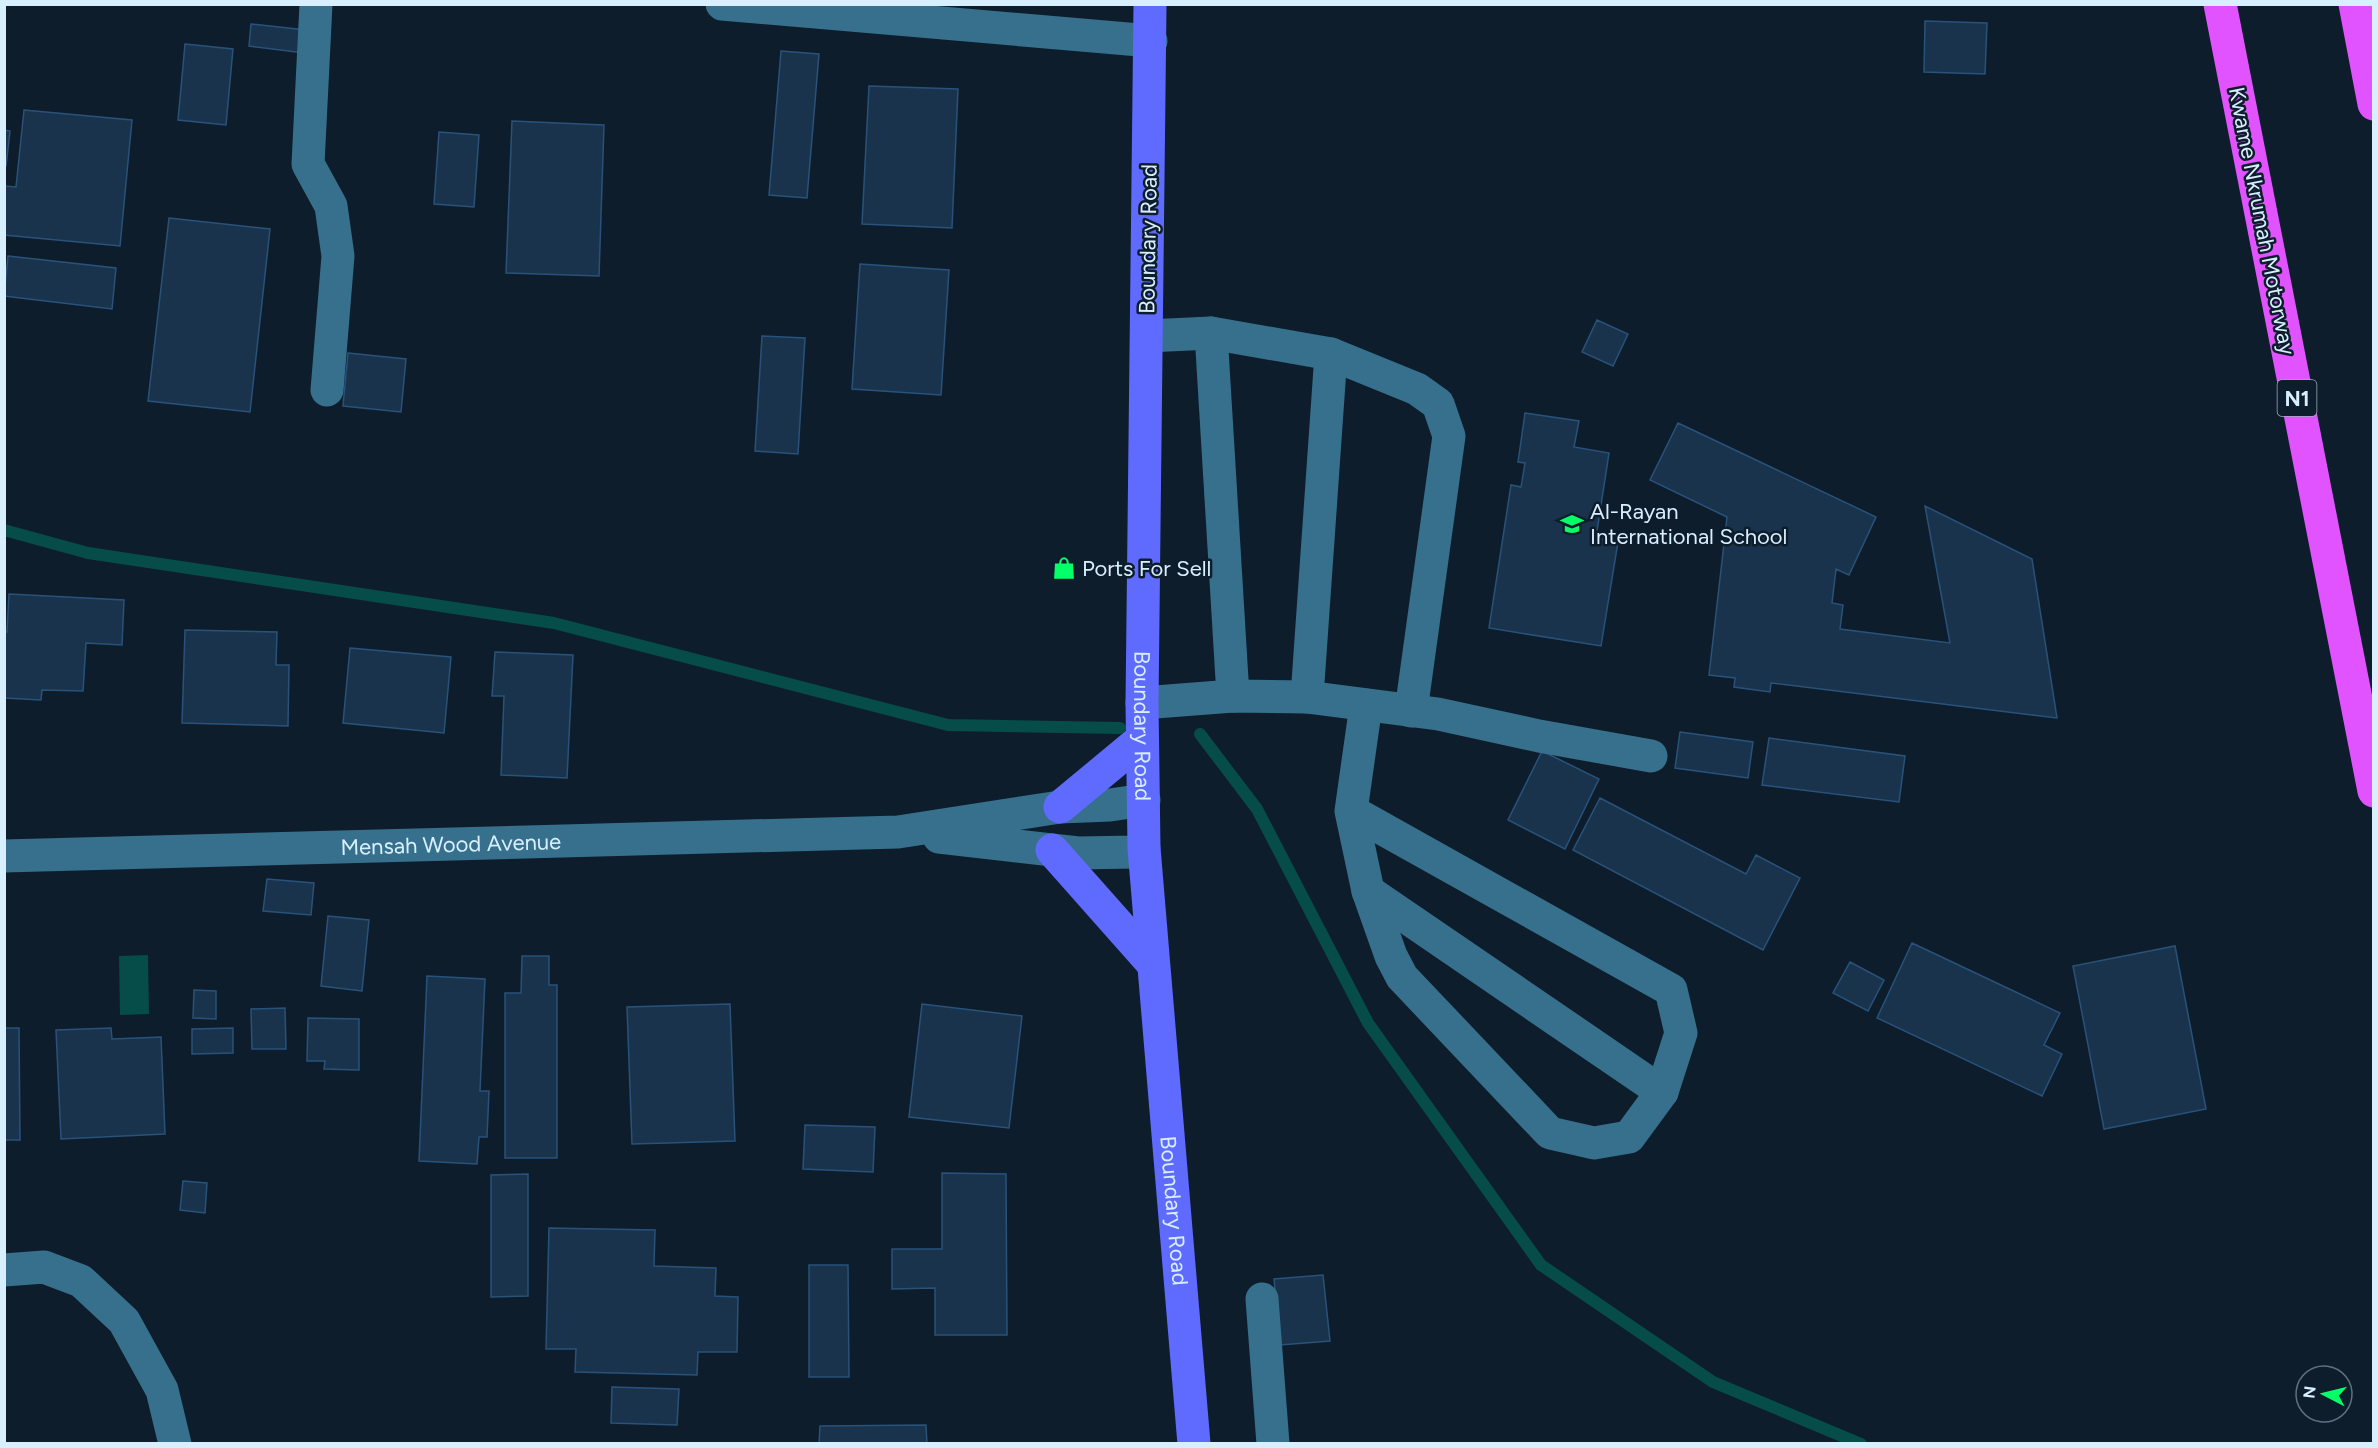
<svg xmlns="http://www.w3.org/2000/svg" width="2378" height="1448" font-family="Figtree,sans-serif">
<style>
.water{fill:#064c48}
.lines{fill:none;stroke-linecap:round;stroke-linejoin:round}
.stream{stroke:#064c48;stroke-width:12}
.building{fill:#19334d;stroke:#29527b;stroke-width:1.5}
.minor{stroke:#36708d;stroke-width:33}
.major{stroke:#5f6bff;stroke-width:33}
.highway{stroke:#e053ff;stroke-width:33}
.labels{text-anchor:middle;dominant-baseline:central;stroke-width:5;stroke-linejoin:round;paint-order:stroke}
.shield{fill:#0e1d2b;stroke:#9bb0bf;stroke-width:1.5}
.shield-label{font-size:21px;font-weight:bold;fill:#d8efff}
.street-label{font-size:22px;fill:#d8efff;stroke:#0e1d2b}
.poi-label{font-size:22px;fill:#d8efff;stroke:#0e1d2b;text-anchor:start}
</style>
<rect width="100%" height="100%" fill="#0e1d2b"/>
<!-- water -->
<path class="water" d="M148,955L149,1014L120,1015L119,956Z"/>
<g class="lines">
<!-- stream -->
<path class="stream" d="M4,530L88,553L554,623L948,725L1120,728
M1200,734L1257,809L1368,1023L1541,1265L1713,1382L1861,1444"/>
</g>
<!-- building -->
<path class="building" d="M1925,21L1987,23L1985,74L1924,72Z
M251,24L306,30L304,53L249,46Z
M185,44L233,49L226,125L178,120Z
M781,51L819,54L807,198L769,195Z
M869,86L958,89L952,228L862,224Z
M24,110L132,120L120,246L4,235V186L16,187Z
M512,121L604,125L599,276L506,273Z
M4,130L10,131L6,166H4Z
M439,132L479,135L474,207L434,204Z
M169,218L270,229L250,412L148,401Z
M8,256L116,268L112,309L4,296Z
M860,264L949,270L941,395L852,389Z
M1597,320L1628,334L1613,366L1582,352Z
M762,336L805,338L798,454L755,451Z
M348,353L406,359L401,412L343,406Z
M1525,413L1579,421L1574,447L1609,453L1596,538L1618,542L1601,646L1489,628L1511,485L1521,487L1525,463L1518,462Z
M1678,423L1876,517L1849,575L1836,569L1832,603L1843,605L1840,629L1950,643L1925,506L2032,559L2057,718L1771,683L1770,692L1734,687L1735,678L1709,675L1727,517L1650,480Z
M9,594L124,600L122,645L86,643L83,691L42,690L41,700L4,698V631L7,632Z
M185,630L277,632L276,665H289L288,726L182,723Z
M350,648L451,657L444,733L343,723Z
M495,652L573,655L567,778L501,775L504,696H492Z
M1680,732L1753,742L1748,778L1675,768Z
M1769,738L1905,756L1899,802L1762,785Z
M1542,751L1599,779L1565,849L1508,820Z
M1600,798L1746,874L1756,855L1800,878L1763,950L1573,850Z
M267,879L314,883L311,915L263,911Z
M328,916L369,920L362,991L321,986Z
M1912,943L2060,1013L2044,1045L2062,1054L2042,1096L1877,1018Z
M2175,946L2206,1109L2104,1129L2073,966Z
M522,956H549V985H557V1158H505V993H521Z
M1850,962L1884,980L1868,1011L1833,993Z
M427,976L485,979L480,1091H489L487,1137H479L477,1164L419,1161Z
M194,990L216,991V1019L193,1018Z
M730,1004L735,1141L632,1144L627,1007Z
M922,1004L1022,1016L1009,1128L909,1117Z
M285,1008L286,1049H252L251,1009Z
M308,1018L359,1019V1070L324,1069L325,1061H307Z
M4,1028H19L20,1140H4Z
M111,1028L112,1039L161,1037L165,1134L61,1139L56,1030Z
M233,1028V1053L192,1054V1029Z
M805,1125L875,1127L873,1172L803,1169Z
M942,1173L1006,1174L1007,1335H935V1288L892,1289V1249H942Z
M528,1174V1296L491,1297V1175Z
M183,1181L207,1183L205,1213L180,1210Z
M549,1228L655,1230L654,1266L716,1268L715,1296L738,1297L737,1352H698L697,1375L575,1372L576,1349H546Z
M809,1265H848L849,1377H809Z
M1323,1275L1330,1341L1280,1345L1274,1279Z
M612,1387L679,1389L677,1425L611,1423Z
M926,1425L927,1444H819L820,1426Z"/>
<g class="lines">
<!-- minor -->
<g class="minor">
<path d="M316,4L308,164L331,206L338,256L327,390"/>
<path d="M722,4L1151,41"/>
<path d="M1211,333L1233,696"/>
<path d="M1147,336L1211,333L1331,354L1417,389L1438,404L1449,436L1411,711"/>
<path d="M1307,697L1331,354"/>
<path d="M1142,703L1233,696L1307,697L1438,714L1539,736L1651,756"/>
<path d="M1351,811L1671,990L1681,1033L1662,1092L1629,1137L1594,1143L1550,1133L1402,977L1391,956L1368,891L1351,811L1366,705"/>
<path d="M939,837L1078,853L1135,852L1144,848"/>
<path id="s1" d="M4,856L898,832L1060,807L1110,805L1144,800"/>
<path d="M1368,891L1662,1092"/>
<path d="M4,1270L44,1267L81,1281L124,1321L162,1390L175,1444"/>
<path d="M1262,1299L1273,1444"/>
</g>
<!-- major -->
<g class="major">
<path id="s2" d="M1150,4L1142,703L1144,848L1194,1444"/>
<path d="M1060,807L1142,739"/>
<path d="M1052,850L1153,964"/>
</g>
<!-- highway -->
<path class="highway" d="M2220,4L2374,791
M2355,4L2374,104"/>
</g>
<!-- icons -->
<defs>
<g id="school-bare" transform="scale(1.8)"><path d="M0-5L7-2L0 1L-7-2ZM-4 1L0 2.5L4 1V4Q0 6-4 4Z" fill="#04ff69" stroke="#0e1d2b" stroke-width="2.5" paint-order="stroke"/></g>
<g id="shop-bare" transform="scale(1.8)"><path d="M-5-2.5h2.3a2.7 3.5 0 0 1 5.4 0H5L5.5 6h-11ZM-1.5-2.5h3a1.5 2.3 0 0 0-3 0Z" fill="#04ff69" stroke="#0e1d2b" stroke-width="2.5" paint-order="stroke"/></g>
</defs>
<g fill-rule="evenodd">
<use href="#school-bare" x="1572" y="524"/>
<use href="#shop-bare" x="1064" y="568"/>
</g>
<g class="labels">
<!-- shield labels -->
<rect class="shield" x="2277.5" y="380" width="39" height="36" rx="4.5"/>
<g class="shield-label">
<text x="2297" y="398">N1</text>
</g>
<!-- street labels -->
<g class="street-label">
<text transform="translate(2262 221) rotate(79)">Kwame Nkrumah Motorway</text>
<text transform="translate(1148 239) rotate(-89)">Boundary Road</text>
<text stroke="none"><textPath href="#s2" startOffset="722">Boundary Road</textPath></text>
<text stroke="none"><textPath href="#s1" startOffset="447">Mensah Wood Avenue</textPath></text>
<text stroke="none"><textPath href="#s2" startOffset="1208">Boundary Road</textPath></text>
</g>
<!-- poi labels -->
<g class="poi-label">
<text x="1590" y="511">Al-Rayan<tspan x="1590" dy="25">International School</tspan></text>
<text x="1082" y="568">Ports For Sell</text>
</g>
</g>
<!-- border -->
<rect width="2378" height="1448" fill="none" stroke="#d8efff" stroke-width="12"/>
<!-- north arrow -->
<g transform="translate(2324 1394) rotate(277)"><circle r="28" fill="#0e1d2b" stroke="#5f7180" stroke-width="1.5"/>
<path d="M0-4.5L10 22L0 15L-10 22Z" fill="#04ff69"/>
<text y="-9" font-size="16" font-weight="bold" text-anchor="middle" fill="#d8efff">N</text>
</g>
</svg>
